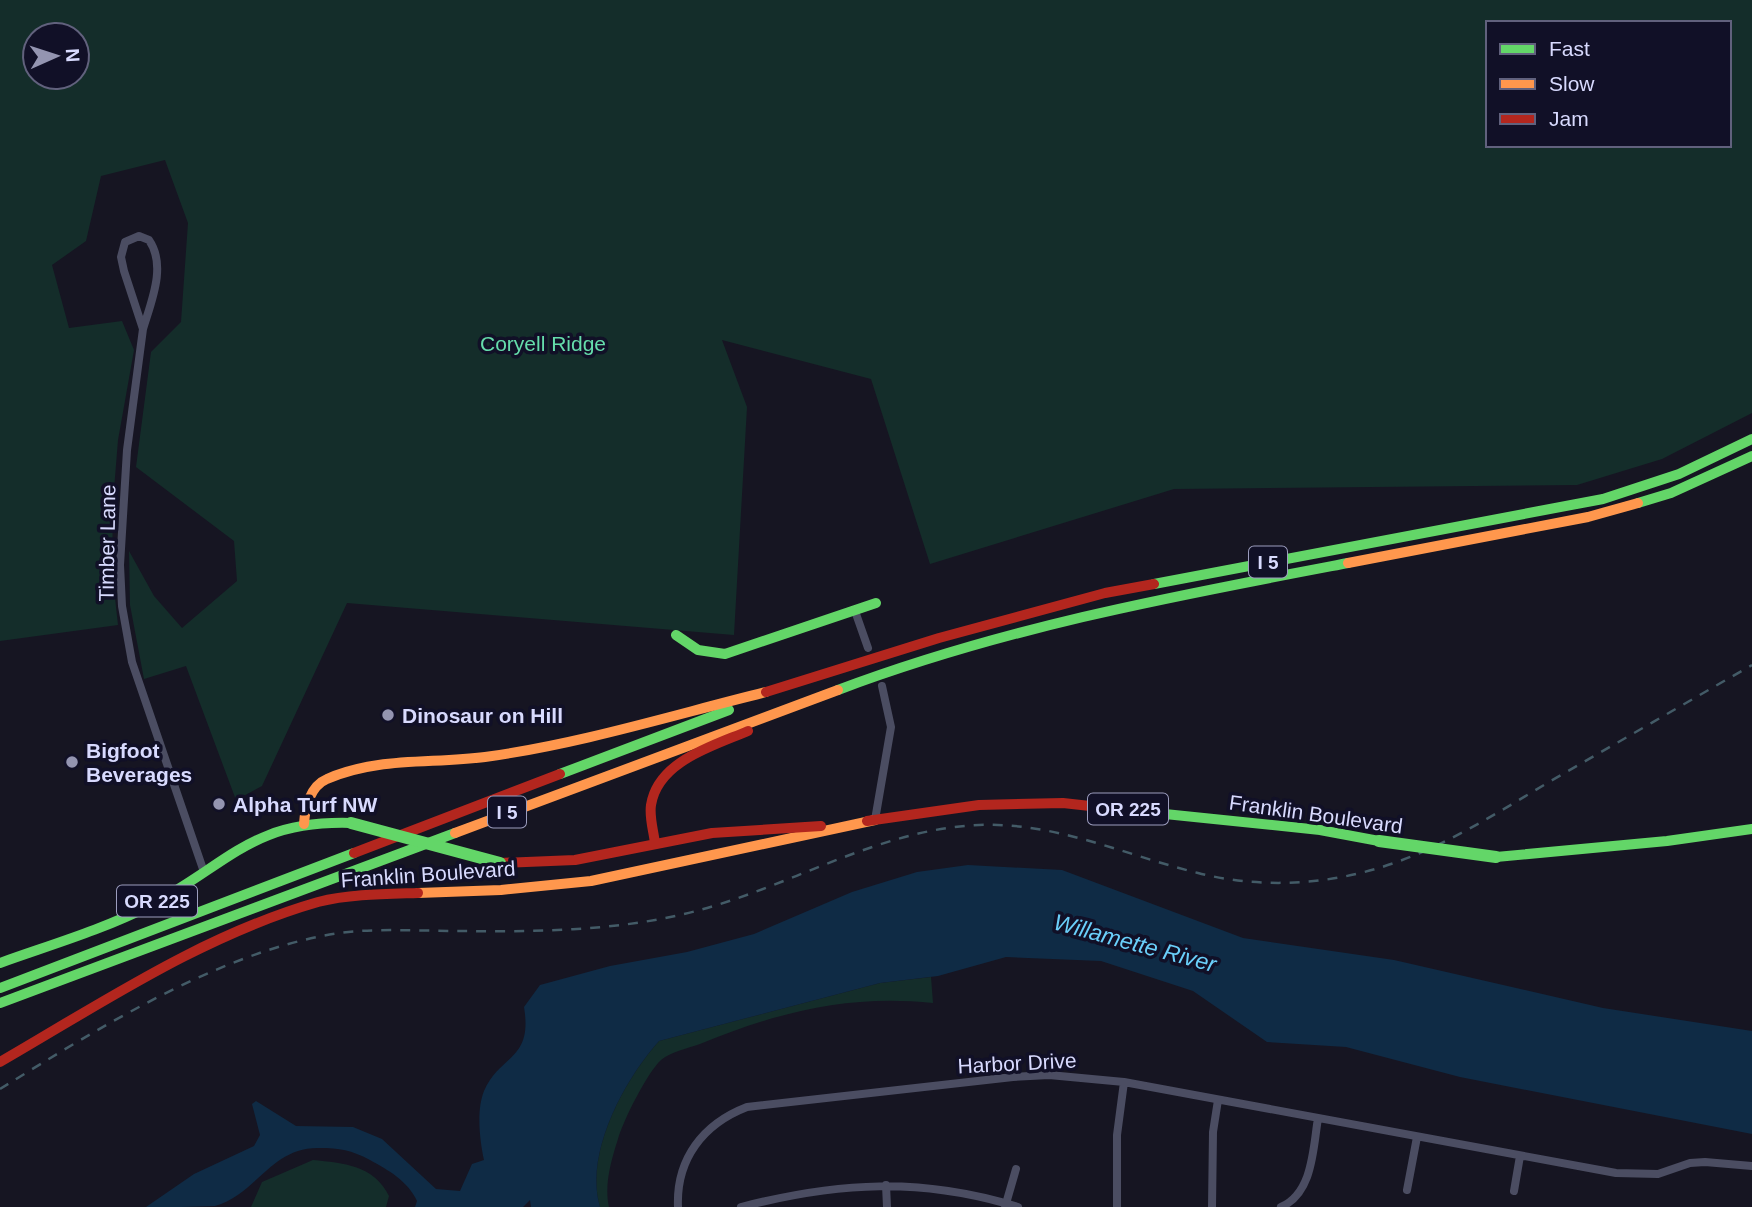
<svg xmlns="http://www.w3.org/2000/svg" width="1752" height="1207" font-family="Arial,sans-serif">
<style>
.green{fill:#142d2a;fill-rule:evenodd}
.water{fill:#0f2b45}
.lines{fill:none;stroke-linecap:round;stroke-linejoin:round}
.street{stroke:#4b4d62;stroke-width:8}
.fast{stroke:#63d668;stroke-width:10}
.slow{stroke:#ff974d;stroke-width:10}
.jam{stroke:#b3261e;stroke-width:10}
.rail{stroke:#435b67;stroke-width:2.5;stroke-dasharray:10 9;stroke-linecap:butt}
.fast-bridge{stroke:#63d668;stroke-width:12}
.poi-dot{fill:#9495b1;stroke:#111027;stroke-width:2.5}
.labels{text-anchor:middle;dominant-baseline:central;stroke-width:7;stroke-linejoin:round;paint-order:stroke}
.shield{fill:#111027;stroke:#9c9dbe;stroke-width:2}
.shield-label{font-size:19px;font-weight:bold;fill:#d8dafe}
.park-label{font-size:21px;fill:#65dcab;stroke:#111027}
.street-label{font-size:21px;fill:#d8dafe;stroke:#111027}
.poi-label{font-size:21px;font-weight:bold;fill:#d8dafe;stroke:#111027;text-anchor:start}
.water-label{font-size:23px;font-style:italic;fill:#6acffa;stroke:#111027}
</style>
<rect width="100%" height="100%" fill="#161522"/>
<!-- green -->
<path class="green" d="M0,0H1752V413L1662,459L1577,485L1174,489L930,564L871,379L722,340L747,407L734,635L347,603L262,786L236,800L186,666L144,679L130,605L129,551L154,596L182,628L237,581L234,541L136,467L151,352L181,322L188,223L165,160L101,176L86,241L52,265L69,328L122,321L134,350L118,440L113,502L112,571L118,625L0,641ZM1488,23H1729V145H1488ZM35,35H77V77H35Z
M931,977L933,1003C849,994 778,1012 700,1044C689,1048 670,1052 661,1060C647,1073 623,1121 618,1139C611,1161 604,1185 609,1207H600C584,1154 624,1080 659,1041L880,983Z
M313,1160C343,1163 374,1165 389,1196L386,1207H251L262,1182Z"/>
<!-- water -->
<path class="water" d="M968,865L1062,870L1243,938L1394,960L1603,1008L1752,1031V1134L1460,1077L1346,1047L1267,1042L1193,991L1101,961L1006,957L938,976L880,983L659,1041C624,1080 584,1154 600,1207H531L530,1200L523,1207H415L417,1201C408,1181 388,1170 370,1160C351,1150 340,1148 319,1148C271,1147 257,1194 215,1206C196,1207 167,1207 146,1207L194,1174L254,1146L260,1135L252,1104L256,1101L296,1126L353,1127L382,1139L436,1189L460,1191L472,1164L484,1160C480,1141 476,1111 484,1091C500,1054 533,1061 524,1007L540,985L610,966L687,952L754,934L852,892L917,872Z"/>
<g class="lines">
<!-- street -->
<path class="street" d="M143,329C151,302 167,266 149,240L139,236L125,242L121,257L124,271L143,329L127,450L120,565L122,606L132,662L204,872
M855,611L868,648
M875,820L891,727L882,686
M886,1185L887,1207
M1407,1190L1417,1137
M1514,1191L1520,1156
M678,1207C676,1159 703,1124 747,1107L1013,1077L1049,1075L1124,1082L1616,1173L1658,1174L1690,1163L1705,1162L1752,1166
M741,1207C838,1182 921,1177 1018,1207
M1005,1207L1016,1169
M1117,1207V1135L1124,1082
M1212,1207L1213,1132L1218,1100
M1281,1207C1313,1193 1313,1149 1318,1118"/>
<!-- fast -->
<path class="fast" d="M1638,503L1671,493L1752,456
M1154,584L1603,499L1679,474L1752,439
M676,635L698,650L725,654L876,603
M838,690C1005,627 1174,596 1348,563
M560,774L729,710
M1126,810L1320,830L1379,841
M1496,857L1667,841L1752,829
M0,963C50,945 102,930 149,906C229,864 251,820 351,823
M0,988L354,853
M0,1003L455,833"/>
<!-- slow -->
<path class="slow" d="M1348,563L1588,517L1638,503
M304,824C305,808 310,786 327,779C376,757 432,764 485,757C580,744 673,715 766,692
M455,833L838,690
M418,893L501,890L591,881L875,820"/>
<!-- jam -->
<path class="jam" d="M766,692L939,638L1105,593L1154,584
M867,821L979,805L1063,803L1126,810
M655,844C654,832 649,818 651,805C658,761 713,746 748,731
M354,853L560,774
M500,863L575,860L712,833L821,826
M0,1062C102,1003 203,935 318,902C350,894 385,894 418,893"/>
<!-- rail -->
<path class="rail" d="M0,1089C102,1026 237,941 358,931C392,929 427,931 461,931C534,932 612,931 684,914C784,891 876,829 979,825C1057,822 1124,855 1198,873C1249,886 1305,886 1356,874C1427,858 1487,819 1549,782C1617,743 1684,704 1752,665"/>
<!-- fast-bridge -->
<path class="fast-bridge" d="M351,823L500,863
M1379,841L1496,857"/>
</g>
<!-- markers -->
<g class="poi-dot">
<circle cx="388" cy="715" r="7"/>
<circle cx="72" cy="762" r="7"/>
<circle cx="219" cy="804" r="7"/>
</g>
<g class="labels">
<!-- shield labels -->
<g class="shield">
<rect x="1249" y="546.5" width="38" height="31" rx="5"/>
<rect x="1088" y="793.5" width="80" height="31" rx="5"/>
<rect x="488" y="796.5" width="38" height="31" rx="5"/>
<rect x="117" y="885.5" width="80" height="31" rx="5"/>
</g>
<g class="shield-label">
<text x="1268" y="562">I 5</text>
<text x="1128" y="809">OR 225</text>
<text x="507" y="812">I 5</text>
<text x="157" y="901">OR 225</text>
</g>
<!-- park labels -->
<g class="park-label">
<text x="543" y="343">Coryell Ridge</text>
</g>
<!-- street labels -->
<g class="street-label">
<text transform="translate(107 543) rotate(-89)">Timber Lane</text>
<text transform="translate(1316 814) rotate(8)">Franklin Boulevard</text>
<text transform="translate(428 874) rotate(-4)">Franklin Boulevard</text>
<text transform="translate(1017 1063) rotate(-3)">Harbor Drive</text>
</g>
<!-- poi labels -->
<g class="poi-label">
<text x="402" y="715">Dinosaur on Hill</text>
<text x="86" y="750">Bigfoot<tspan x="86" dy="24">Beverages</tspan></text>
<text x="233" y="804">Alpha Turf NW</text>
</g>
<!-- water labels -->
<g class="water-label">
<text transform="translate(1135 943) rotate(15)">Willamette River</text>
</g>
</g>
<!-- legend -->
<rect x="1486" y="21" width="245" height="126" fill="#111027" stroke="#61617d" stroke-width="2"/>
<rect x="1500" y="44" width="35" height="10" fill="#63d668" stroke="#61617d" stroke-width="2"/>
<text x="1549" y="56" font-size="21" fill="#d8dafe">Fast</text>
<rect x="1500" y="79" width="35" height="10" fill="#ff974d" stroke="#61617d" stroke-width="2"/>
<text x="1549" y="91" font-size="21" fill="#d8dafe">Slow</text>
<rect x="1500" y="114" width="35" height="10" fill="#b3261e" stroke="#61617d" stroke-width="2"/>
<text x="1549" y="126" font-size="21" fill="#d8dafe">Jam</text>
<!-- north arrow -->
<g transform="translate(56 56) rotate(87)"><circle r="33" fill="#111027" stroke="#61617d" stroke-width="2"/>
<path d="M0-5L12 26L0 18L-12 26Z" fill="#9495b1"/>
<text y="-10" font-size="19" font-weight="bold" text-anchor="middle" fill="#d8dafe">N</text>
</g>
</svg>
